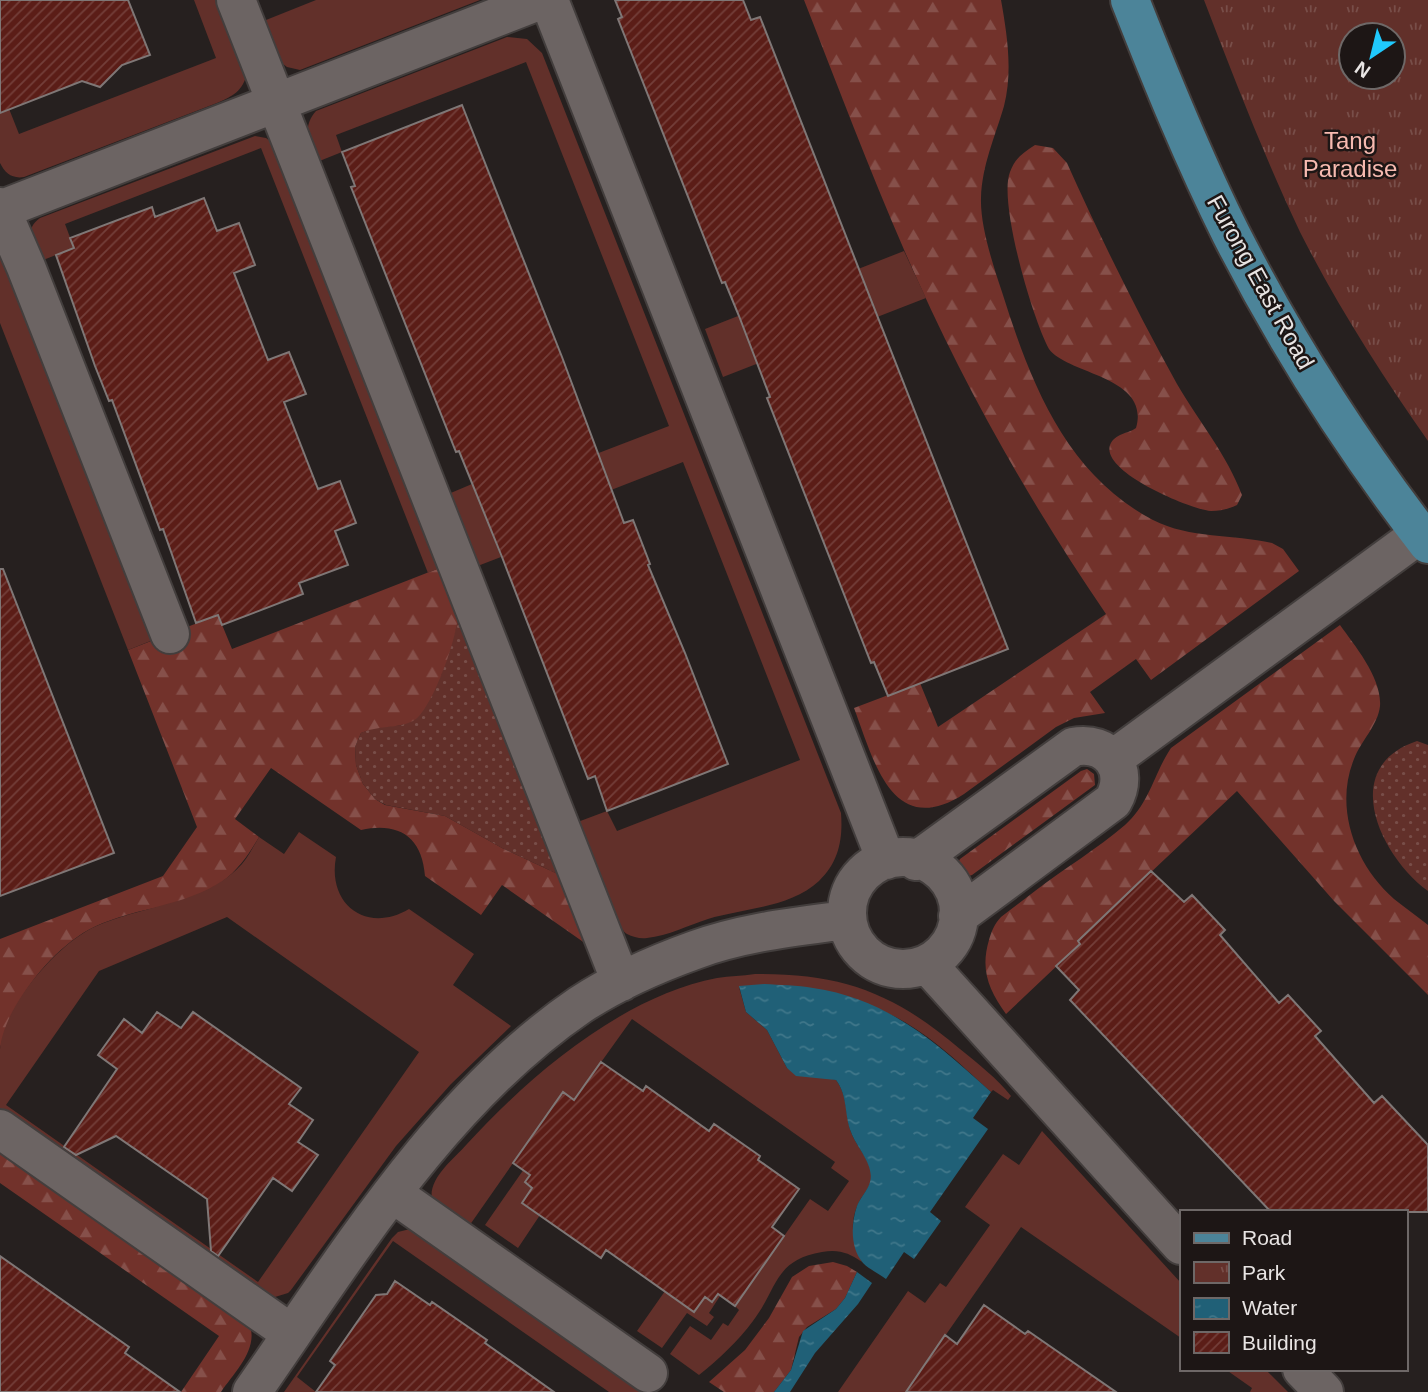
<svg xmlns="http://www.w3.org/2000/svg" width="1428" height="1392" font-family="Arial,sans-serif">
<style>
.grass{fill:url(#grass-dots)}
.forest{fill:url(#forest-firs)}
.park{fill:url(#park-tufts);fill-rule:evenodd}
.garden{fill:#62302a;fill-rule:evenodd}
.water{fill:url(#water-ripples)}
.building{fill:url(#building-hatch);stroke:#7f7776;stroke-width:2}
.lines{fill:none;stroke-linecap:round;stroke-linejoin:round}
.minor-casing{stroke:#433e3d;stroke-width:42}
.major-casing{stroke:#433e3d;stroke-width:42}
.minor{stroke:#6c6463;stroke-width:38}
.major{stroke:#4c8499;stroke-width:38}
.labels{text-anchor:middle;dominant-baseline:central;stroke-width:5;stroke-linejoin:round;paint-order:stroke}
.park-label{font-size:24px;fill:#f7bab0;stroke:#1d1615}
.street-label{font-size:24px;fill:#e8e4e3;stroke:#1d1615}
</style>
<defs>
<pattern id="grass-dots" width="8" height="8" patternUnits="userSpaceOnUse" patternTransform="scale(1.75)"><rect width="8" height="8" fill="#62302a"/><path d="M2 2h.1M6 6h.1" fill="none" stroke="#784e49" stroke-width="1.8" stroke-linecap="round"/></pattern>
<pattern id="forest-firs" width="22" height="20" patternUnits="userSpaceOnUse" patternTransform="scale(1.75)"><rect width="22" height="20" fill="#72322b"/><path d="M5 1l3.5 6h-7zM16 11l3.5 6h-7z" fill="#86504a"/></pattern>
<pattern id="park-tufts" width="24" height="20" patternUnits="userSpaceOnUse" patternTransform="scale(1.75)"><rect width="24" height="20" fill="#62302a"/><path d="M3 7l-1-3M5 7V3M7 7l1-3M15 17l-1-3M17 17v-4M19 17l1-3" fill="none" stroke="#784e49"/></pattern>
<pattern id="water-ripples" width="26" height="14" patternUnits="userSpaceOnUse" patternTransform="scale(1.75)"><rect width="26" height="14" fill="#206077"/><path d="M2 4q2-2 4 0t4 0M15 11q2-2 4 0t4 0" fill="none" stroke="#40778a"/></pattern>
<pattern id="building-hatch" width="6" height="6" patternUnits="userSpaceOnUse" patternTransform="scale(1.75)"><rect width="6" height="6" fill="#5b1d17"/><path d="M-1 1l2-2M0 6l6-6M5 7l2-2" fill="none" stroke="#733e39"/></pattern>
</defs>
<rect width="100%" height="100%" fill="#26201f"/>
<!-- grass -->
<path class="grass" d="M458,608L564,877L502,848L445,816L386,805L375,799L363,784L356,765L355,747L361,733L372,728L402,725L441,675L455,631Z
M1417,741L1428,745V891C1380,856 1338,767 1417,741Z"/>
<!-- forest -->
<path class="forest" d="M804,0H1001C1007,34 1013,71 1004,106C995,137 982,165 981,198C980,226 993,265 1002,292C1030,381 1065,474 1153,520C1190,539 1233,534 1272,543L1283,549L1299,571L1151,680L1136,659L1090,692L1105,713L1074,718L1056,727L964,794C892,840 874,761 854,708L920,683L938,727L1106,614C1028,500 960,379 905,252C869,169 837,84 804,0Z
M1035,145L1053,148L1067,163C1101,239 1137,312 1177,384C1198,420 1227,455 1242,495L1237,505C1228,509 1221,511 1211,511C1190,509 1101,472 1110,445C1115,433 1128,434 1136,428C1151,376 1068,375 1049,349C1033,320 998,202 1010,172C1015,158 1023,153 1035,145Z
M442,567C447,580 456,595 458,608C461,629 432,712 413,721C397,729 378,725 361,733L355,747L356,765L363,784L375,799L385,805L445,816L502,848L564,877L589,946L502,885L481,915L425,876C422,836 398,822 361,830L271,768L235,819L259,837C249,854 239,869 222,882C199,900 165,905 137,912C119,917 99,923 83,933C43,959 12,1003 0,1048V939L163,876L197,827L128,650L218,615L232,649Z
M1340,625C1355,646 1382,678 1380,706C1378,725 1361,741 1354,759C1334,808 1355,865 1394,899C1405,908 1417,916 1428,925V995L1334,901L1237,791L1078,941L1080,944L1006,1014C989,990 980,970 989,940C991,932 995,923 1001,917C1012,908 1024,900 1035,891C1065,868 1097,849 1125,825C1150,803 1154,773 1171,748Z
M1087,769L1094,774L1095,785L972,875L966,877L959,872L957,865L960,859L1081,771Z
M0,1150L250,1326C258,1350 234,1373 221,1392H181L219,1336L0,1183Z
M833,1262L847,1266L857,1272L845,1298L836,1309L807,1327L799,1337L791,1370L774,1392H724L709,1382L745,1350L769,1318L792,1277L809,1266Z"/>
<!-- park -->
<path class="park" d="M1204,0H1428V441C1381,374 1337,305 1300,232C1264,156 1234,78 1204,0ZM1351,35H1393V77H1351Z"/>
<!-- garden -->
<path class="garden" d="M194,0H220L247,73C243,91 233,96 217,103L24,177C12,179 5,173 0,163V86L19,134L216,58Z
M316,0H480L300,70L287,67L279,61L261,22Z
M507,37L527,39L542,53L841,813C843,839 839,862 819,881C790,908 744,908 708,919C689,925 668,936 647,938C640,939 633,937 627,934C614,926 584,842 575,823L607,811L617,831L800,760L683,462L493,536L501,557L475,567L446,495L472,484L479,499L669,426L526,62L336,135L342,152L317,162C310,143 301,128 316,111Z
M255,136L266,138L274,144L442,567L428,573L261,148L65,224L74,248L38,262C32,246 23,230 40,218Z
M0,244L158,638L128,650L0,323Z
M904,251L926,298L723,377L705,329Z
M299,832L336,857C327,905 367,934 409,909L474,954L453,985L511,1026L451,1084L396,1146L291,1290L288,1293L275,1297L229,1269L0,1108C0,1089 0,1068 0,1049C4,1008 49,955 82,934C93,926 109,921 121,917C164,903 210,899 242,864C249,856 254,845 259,837L284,854ZM227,917L419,1052L258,1282L6,1105L99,971Z
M755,974C842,973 894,993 960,1049C977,1063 998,1079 1011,1096L1008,1100L993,1090L991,1092C974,1077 957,1060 939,1046C882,999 812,981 739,987L746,1012L767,1030L787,1068L836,1080C848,1096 845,1114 851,1132C856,1147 875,1164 871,1181C869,1188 863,1195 860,1200C848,1223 853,1241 862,1262C849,1253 839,1249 822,1252C774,1260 778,1288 753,1321C738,1341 719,1359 699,1375L670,1354L690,1326L711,1340L723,1323L728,1326L739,1310L735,1306L810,1199L828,1211L849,1181L831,1168L835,1162L632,1019L574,1100L562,1093L467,1229L432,1200C428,1178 453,1160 467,1144C530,1075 623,996 717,978C730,976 742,976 755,974Z
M1042,1131L1181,1283V1338L1021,1227L906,1392H838L908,1291L925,1303L940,1283L946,1287L990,1225L965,1207L1003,1154L1019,1165Z
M540,1146L547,1151L525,1182L532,1188L522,1203L540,1215L518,1248L485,1225Z
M414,1228L646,1389L644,1392H609L393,1241L297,1377L316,1392H284L392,1238L398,1232Z
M734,1271L741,1275L724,1299L720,1296L709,1313L714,1317L707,1326L687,1313L662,1348L637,1331L665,1291L705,1297L713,1302Z
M1225,1369H1265L1288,1392H1250L1252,1388Z"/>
<!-- water -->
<path class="water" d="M764,984C780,985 797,985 813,988C888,999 937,1043 991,1092L973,1118L988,1129L930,1212L941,1221L914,1259L904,1252L886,1279C879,1274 869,1269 863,1263C850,1248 851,1223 857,1206C860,1198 868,1190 870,1182C875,1165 856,1147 851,1132C844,1114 848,1096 836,1080L796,1076L787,1068L767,1030L746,1012L739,986Z
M857,1272L872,1283L858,1304L815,1353L790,1392H774L791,1370L803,1331L836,1309L845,1298Z"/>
<!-- building -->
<path class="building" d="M0,0H128L150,55L122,65L100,87L82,81L0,113Z
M615,0H743L751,20L760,17L1008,649L888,696L874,662L871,663L767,398L770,397L739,316L725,282L722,283L618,19L622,17Z
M462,105L562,357L624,523L633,520L650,564L648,565L685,653L728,764L607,811L595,776L588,779L502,557L459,451L456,452L351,187L355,186L342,152Z
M204,198L217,231L239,223L255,265L234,273L268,360L289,352L306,394L284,402L318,489L340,481L356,523L335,531L348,565L299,583L303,594L222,625L218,615L196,623L163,529L160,530L112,400L109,401L95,366L56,255L74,248L70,238L152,207L155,217Z
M0,569H3L114,853L0,896Z
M1151,871L1184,902L1192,895L1225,930L1220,935L1279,1003L1288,995L1321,1031L1315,1036L1374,1103L1382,1096L1428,1145V1212H1271L1070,1000L1079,990L1056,966L1080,944L1078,941Z
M157,1012L181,1028L193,1012L301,1088L289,1104L313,1120L298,1142L318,1155L292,1191L273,1178L218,1256L211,1251L207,1199L116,1136L76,1155L64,1147L117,1069L98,1055L124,1019L142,1033Z
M601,1062L643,1091L646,1086L709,1131L714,1124L760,1156L758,1160L799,1189L772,1227L784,1236L735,1306L718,1294L712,1302L705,1297L694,1312L606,1250L601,1258L522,1203L532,1188L525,1182L530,1175L513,1163L563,1092L574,1100Z
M0,1256L129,1347L125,1353L180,1392H0Z
M395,1281L430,1305L432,1302L487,1340L485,1343L554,1392H316L335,1365L330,1361L376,1295L387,1294Z
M984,1305L1025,1334L1028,1331L1116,1392H906L945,1335L957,1344Z"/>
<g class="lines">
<!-- minor casing -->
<g class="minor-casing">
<path id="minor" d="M236,0L621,982
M549,0L886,860
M0,207L26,267L170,634
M0,210L541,0
M1113,759L1420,534
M847 913a56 56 0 1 1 112 0a56 56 0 1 1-112 0Z
M916,861L1073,747C1108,740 1131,769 1113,801L958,916
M928,965L1181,1245
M0,1129L292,1334
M392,1193L648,1373
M1302,1369L1324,1392
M252,1392C347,1256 441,1100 580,1005C615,982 656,964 695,950C744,932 795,927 846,920"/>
</g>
<!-- major casing -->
<g class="major-casing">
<path id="major" d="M1130,0C1161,79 1193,158 1231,234C1287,344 1353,447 1428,544"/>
</g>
<!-- minor -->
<use href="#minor" class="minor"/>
<!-- major -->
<use href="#major" class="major"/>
</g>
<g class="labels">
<!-- park labels -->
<g class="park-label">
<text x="1350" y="140">Tang<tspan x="1350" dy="28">Paradise</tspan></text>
</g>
<!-- street labels -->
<g class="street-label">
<text transform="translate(1261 282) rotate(61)">Furong East Road</text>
</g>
</g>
<!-- legend -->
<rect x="1180" y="1210" width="228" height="161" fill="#1d1615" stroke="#6e6867" stroke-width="2"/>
<rect x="1194" y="1233" width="35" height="10" fill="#4c8499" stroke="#6e6867" stroke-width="2"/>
<text x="1242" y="1245" font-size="21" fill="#e8e4e3">Road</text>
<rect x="1194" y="1262" width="35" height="21" fill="url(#park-tufts)" stroke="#6e6867" stroke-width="2"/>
<text x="1242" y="1280" font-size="21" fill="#e8e4e3">Park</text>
<rect x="1194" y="1298" width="35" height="21" fill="url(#water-ripples)" stroke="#6e6867" stroke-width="2"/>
<text x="1242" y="1315" font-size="21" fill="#e8e4e3">Water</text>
<rect x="1194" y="1332" width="35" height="21" fill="url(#building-hatch)" stroke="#6e6867" stroke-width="2"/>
<text x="1242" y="1350" font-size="21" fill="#e8e4e3">Building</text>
<!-- north arrow -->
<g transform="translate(1372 56) rotate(215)"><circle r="33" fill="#1d1615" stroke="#6e6867" stroke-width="2"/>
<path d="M0-5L12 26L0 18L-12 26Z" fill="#20c9fd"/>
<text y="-10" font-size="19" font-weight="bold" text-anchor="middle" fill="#e8e4e3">N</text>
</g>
</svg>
